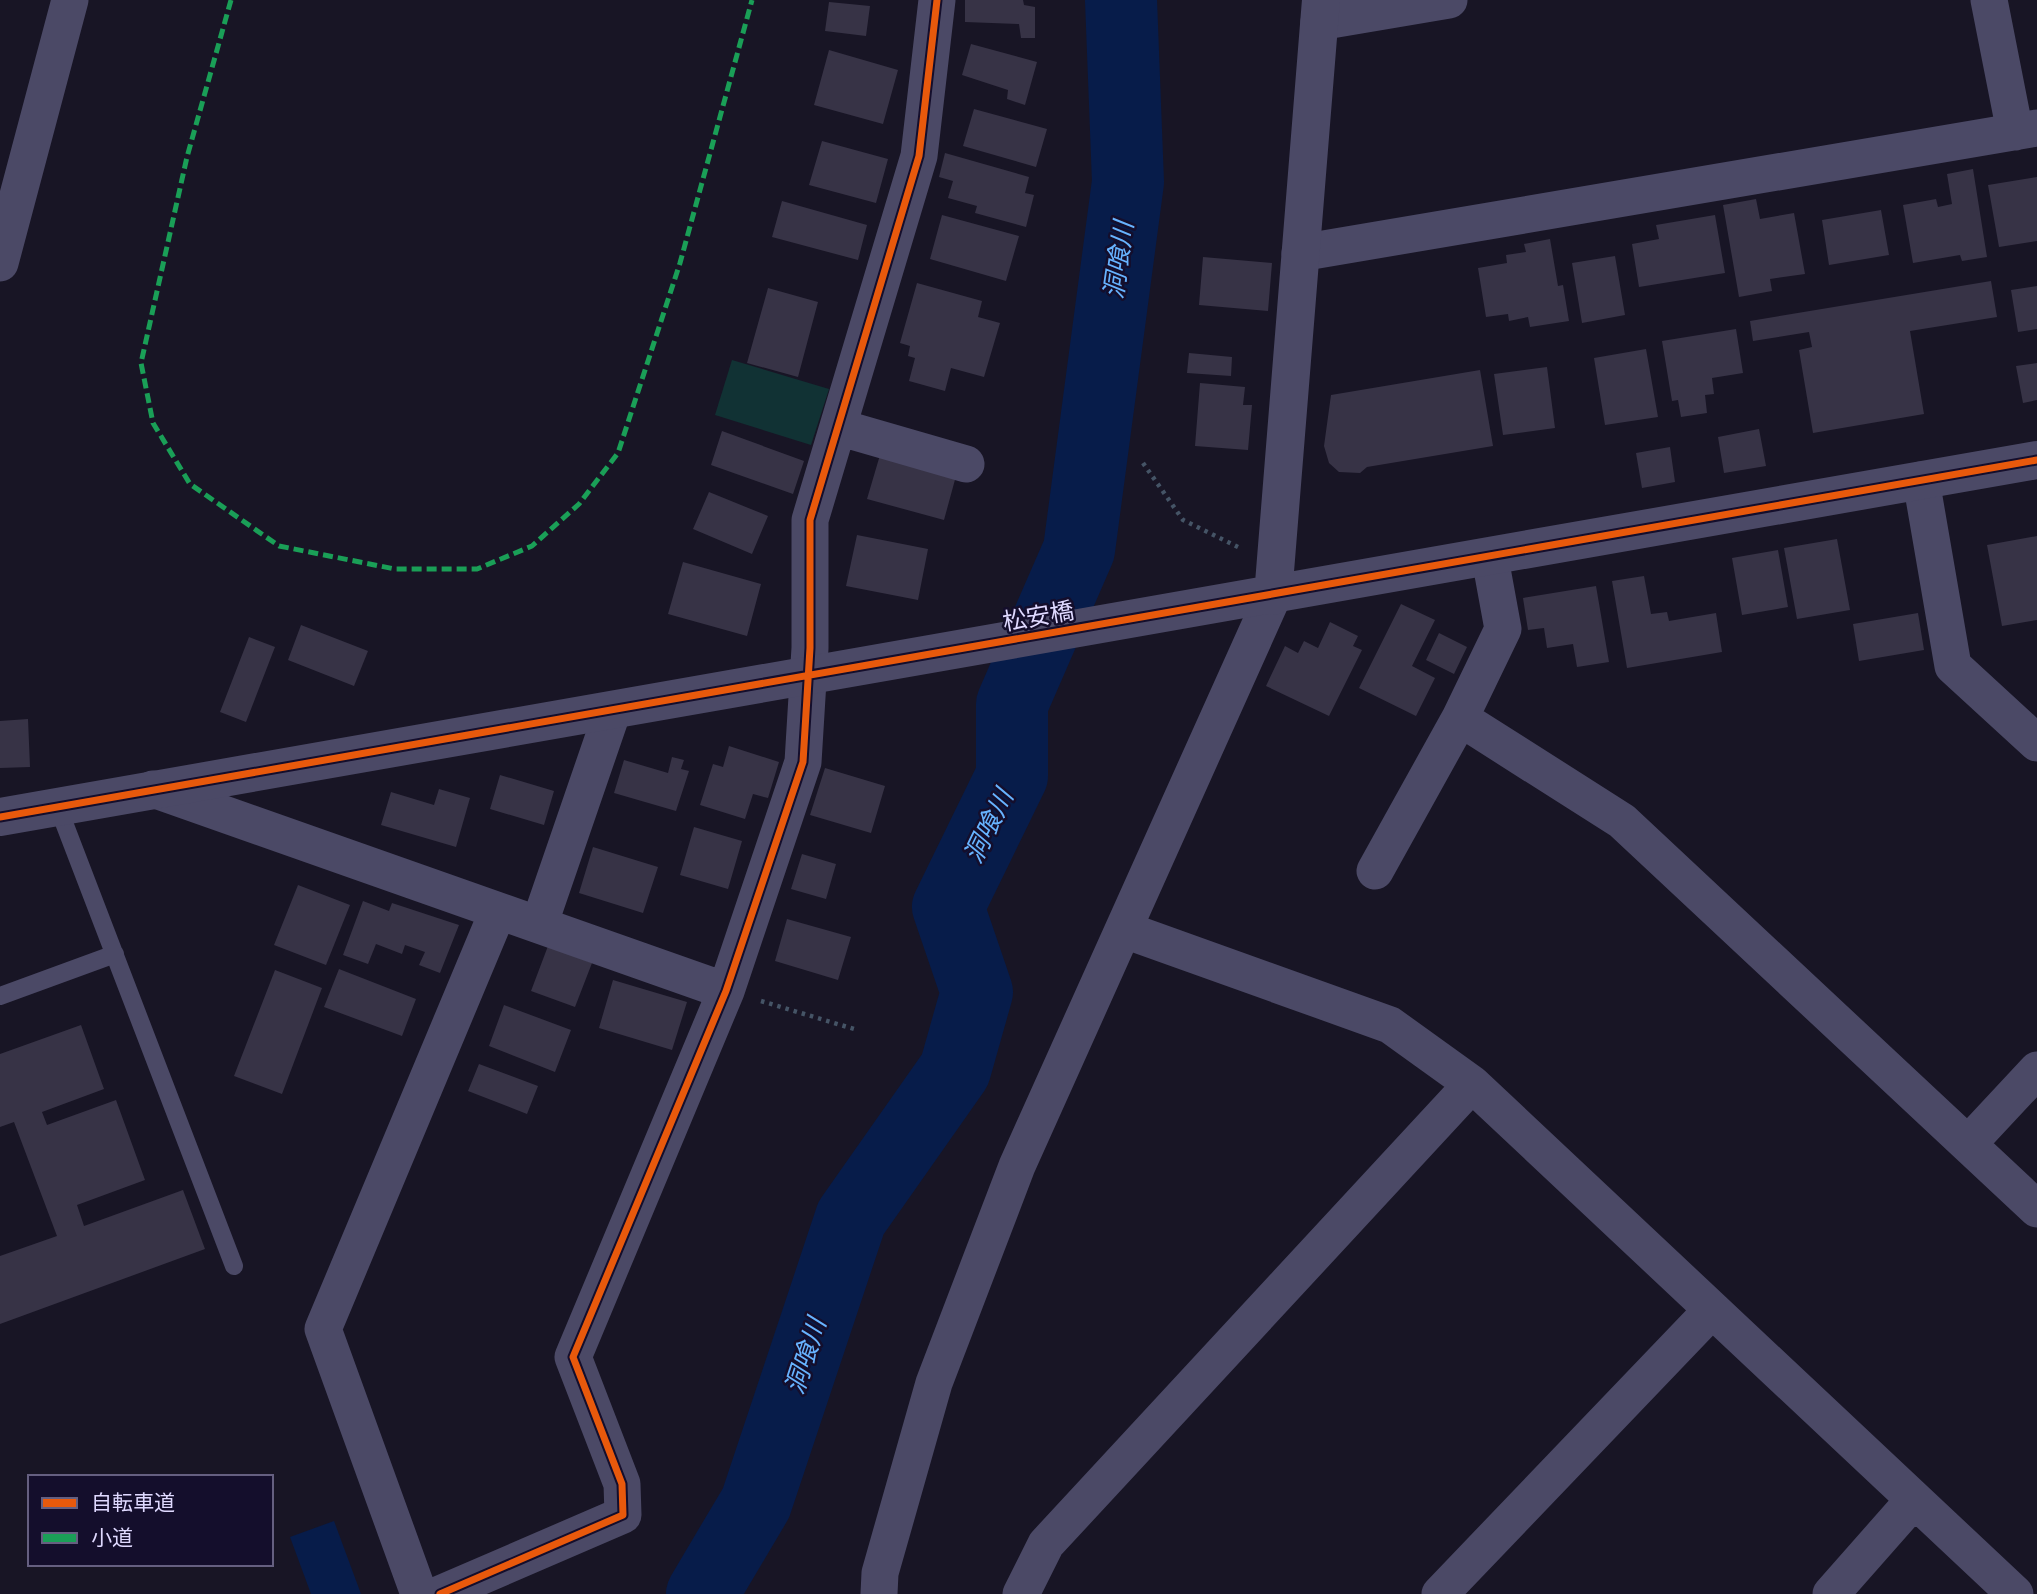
<svg xmlns="http://www.w3.org/2000/svg" width="2037" height="1594" font-family="'Golos Text','Noto Sans JP',sans-serif">
<style>
.green{fill:#113234}
.water{fill:#071c4a}
.lines{fill:none;stroke-linecap:round;stroke-linejoin:round}
.river{stroke:#071c4a;stroke-width:72}
.building{fill:#373346}
.path{stroke:#455466;stroke-width:4.5;stroke-dasharray:3.5 5;stroke-linecap:butt}
.service{stroke:#4b4966;stroke-width:18}
.minor{stroke:#4b4966;stroke-width:37}
.tertiary{stroke:#4b4966;stroke-width:38}
.quiet{stroke:#1a9f57;stroke-width:5;stroke-dasharray:10 5;stroke-linecap:butt}
.cycleway-casing{stroke:#140e2c;stroke-width:11}
.cycleway{stroke:#e8590c;stroke-width:7}
.labels{text-anchor:middle;dominant-baseline:central;stroke-width:5;stroke-linejoin:round;paint-order:stroke}
.street-label{font-size:24px;fill:#dfd9ff;stroke:#140e2c}
.water-label{font-size:26px;font-style:italic;fill:#67b3ff;stroke:#140e2c}
</style>
<rect width="100%" height="100%" fill="#181525"/>
<!-- green -->
<path class="green" d="M732,360L829,389L811,445L715,415Z"/>
<!-- water -->
<path class="water" d="M334,1521L361,1594H311L290,1537Z"/>
<g class="lines">
<!-- river -->
<path class="river" d="M702,1594L756,1503L851,1218L955,1070L977,992L948,907L1012,776V704L1079,550L1128,182L1121,0"/>
</g>
<!-- building -->
<path class="building" d="M965,0H1023L1024,5L1035,7V38H1021L1019,24L965,22Z
M829,2L870,6L866,36L825,31Z
M971,44L1037,62L1025,105L1007,99L1008,90L962,75Z
M829,50L898,70L883,124L814,105Z
M974,109L1047,129L1036,167L963,146Z
M822,141L888,159L876,203L809,185Z
M945,153L1029,177L1025,193L1034,195L1026,227L975,213L977,206L948,198L953,181L939,177Z
M1973,169L1987,257L1962,261L1960,255L1913,263L1903,205L1936,199L1938,207L1952,204L1947,174Z
M2037,177V241L1999,247L1988,185Z
M1756,199L1760,219L1794,213L1805,274L1770,279L1772,291L1739,297L1723,205Z
M782,201L867,225L858,260L772,237Z
M1881,210L1889,255L1829,265L1822,220Z
M942,215L1019,236L1006,281L930,259Z
M1715,215L1725,273L1639,287L1632,244L1659,239L1656,225Z
M1550,239L1558,286L1563,285L1569,321L1530,327L1528,317L1509,321L1508,314L1486,317L1478,268L1507,263L1506,255L1526,252L1524,244Z
M1615,256L1625,315L1582,323L1572,263Z
M1203,257L1272,263L1268,311L1199,305Z
M1991,281L1997,317L1910,331L1924,414L1813,433L1799,350L1812,347L1809,332L1753,341L1750,321Z
M917,283L982,301L978,317L1000,323L984,377L951,368L945,391L909,381L915,358L908,356L910,346L900,343Z
M2037,286V329L2018,332L2011,290Z
M768,288L818,302L798,377L747,363Z
M1736,329L1743,373L1712,378L1714,394L1705,395L1707,413L1681,417L1678,400L1672,401L1662,341Z
M1646,349L1658,417L1605,425L1594,358Z
M1189,353L1232,357L1231,376L1187,373Z
M2037,363V400L2023,403L2016,366Z
M1547,367L1555,428L1503,435L1494,374Z
M1480,370L1493,446L1367,467L1360,473L1339,472L1329,463L1324,446L1331,395Z
M1200,383L1245,387L1243,405H1252L1248,450L1195,446Z
M1759,429L1766,466L1724,473L1718,437Z
M722,431L804,461L793,494L711,465Z
M1670,447L1675,482L1642,488L1636,453Z
M880,455L956,476L944,520L867,499Z
M709,492L768,516L752,554L693,529Z
M857,535L928,549L918,600L846,586Z
M2037,536V620L2002,626L1987,545Z
M1837,539L1850,610L1797,619L1784,548Z
M1778,550L1788,607L1742,615L1732,558Z
M683,562L761,584L747,636L668,614Z
M1644,576L1651,614L1667,612L1669,621L1716,613L1722,652L1627,668L1612,581Z
M1596,586L1609,662L1577,667L1573,644L1547,648L1544,628L1528,630L1523,598Z
M1401,604L1435,620L1412,666L1435,678L1416,716L1359,688Z
M1918,613L1924,650L1859,661L1853,624Z
M1330,622L1358,636L1353,646L1362,650L1329,716L1266,686L1285,646L1298,653L1304,641L1318,648Z
M301,625L368,651L354,686L288,660Z
M1439,633L1467,647L1454,674L1426,660Z
M249,637L275,647L246,722L220,712Z
M28,719L30,767L0,768V721Z
M729,746L779,762L768,798L753,794L745,819L700,805L713,764L723,767Z
M672,757L684,760L681,769L689,771L676,811L614,793L624,760L668,773Z
M825,768L885,786L871,833L810,815Z
M500,775L554,791L544,825L490,809Z
M439,789L470,798L456,847L381,825L391,792L434,805Z
M694,827L742,841L728,889L680,875Z
M593,847L658,867L643,913L579,893Z
M802,854L836,864L826,899L791,889Z
M298,885L350,905L326,965L274,945Z
M363,901L389,911L392,903L459,925L440,973L419,965L425,952L405,945L402,954L376,944L368,964L343,955Z
M787,919L851,937L838,980L775,961Z
M548,946L592,963L575,1007L531,991Z
M339,969L416,999L402,1036L324,1007Z
M275,970L322,988L282,1094L234,1076Z
M613,980L687,1002L672,1050L599,1028Z
M504,1005L571,1030L555,1072L489,1046Z
M81,1025L104,1089L42,1112L47,1125L116,1100L145,1180L77,1205L84,1226L183,1190L205,1249L0,1324V1256L57,1236L14,1122L0,1127V1054Z
M479,1064L538,1086L527,1114L468,1091Z"/>
<g class="lines">
<!-- path -->
<path class="path" d="M1143,463L1183,520L1238,547
M761,1001L854,1029"/>
<!-- service -->
<path class="service" d="M58,807L234,1266
M0,996L115,954"/>
<!-- minor -->
<path class="minor" d="M1989,0L2015,132
M1319,22L1449,0
M1300,253L2037,128
M0,263L70,0
M838,427L966,464
M1921,480L1953,666L2037,743
M1460,718L1622,821L2037,1209
M153,789L726,991
M1375,871L1460,718L1503,629L1490,558
M539,925L613,710
M1125,930L1390,1025L1472,1084
M1968,1144L2037,1070
M419,1594L323,1329L498,911
M440,1594L623,1515L622,1484L573,1357L726,991L803,762L810,648V520L919,156L937,0
M879,1594L880,1573L934,1383L1017,1166L1273,596
M1021,1594L1046,1544L1472,1084L2015,1594
M1440,1594L1711,1311
M1831,1594L1913,1501"/>
<!-- tertiary -->
<path class="tertiary" d="M1273,596L1321,0
M0,817L2037,460"/>
<!-- quiet -->
<path class="quiet" d="M231,0L187,157L141,363L153,423L190,484L279,546L395,569H477L532,546L579,504L618,453L680,263L752,0"/>
<!-- cycleway casing -->
<g class="cycleway-casing">
<path id="cycleway" d="M0,817L2037,460
M440,1594L623,1515L622,1484L573,1357L726,991L803,762L810,648V520L919,156L937,0"/>
</g>
<!-- cycleway -->
<use href="#cycleway" class="cycleway"/>
</g>
<g class="labels">
<!-- street labels -->
<g class="street-label">
<text transform="translate(1038 615) rotate(-10)">松安橋</text>
</g>
<!-- water labels -->
<g class="water-label">
<text transform="translate(1118 260) rotate(-82)">洞喰川</text>
<text transform="translate(988 826) rotate(-64)">洞喰川</text>
<text transform="translate(805 1356) rotate(-72)">洞喰川</text>
</g>
</g>
<!-- legend -->
<rect x="28" y="1475" width="245" height="91" fill="#140e2c" stroke="#655f80" stroke-width="2"/>
<rect x="42" y="1498" width="35" height="10" fill="#e8590c" stroke="#655f80" stroke-width="2"/>
<text x="91" y="1510" font-size="21" fill="#dfd9ff">自転車道</text>
<rect x="42" y="1533" width="35" height="10" fill="#1a9f57" stroke="#655f80" stroke-width="2"/>
<text x="91" y="1545" font-size="21" fill="#dfd9ff">小道</text>
</svg>
